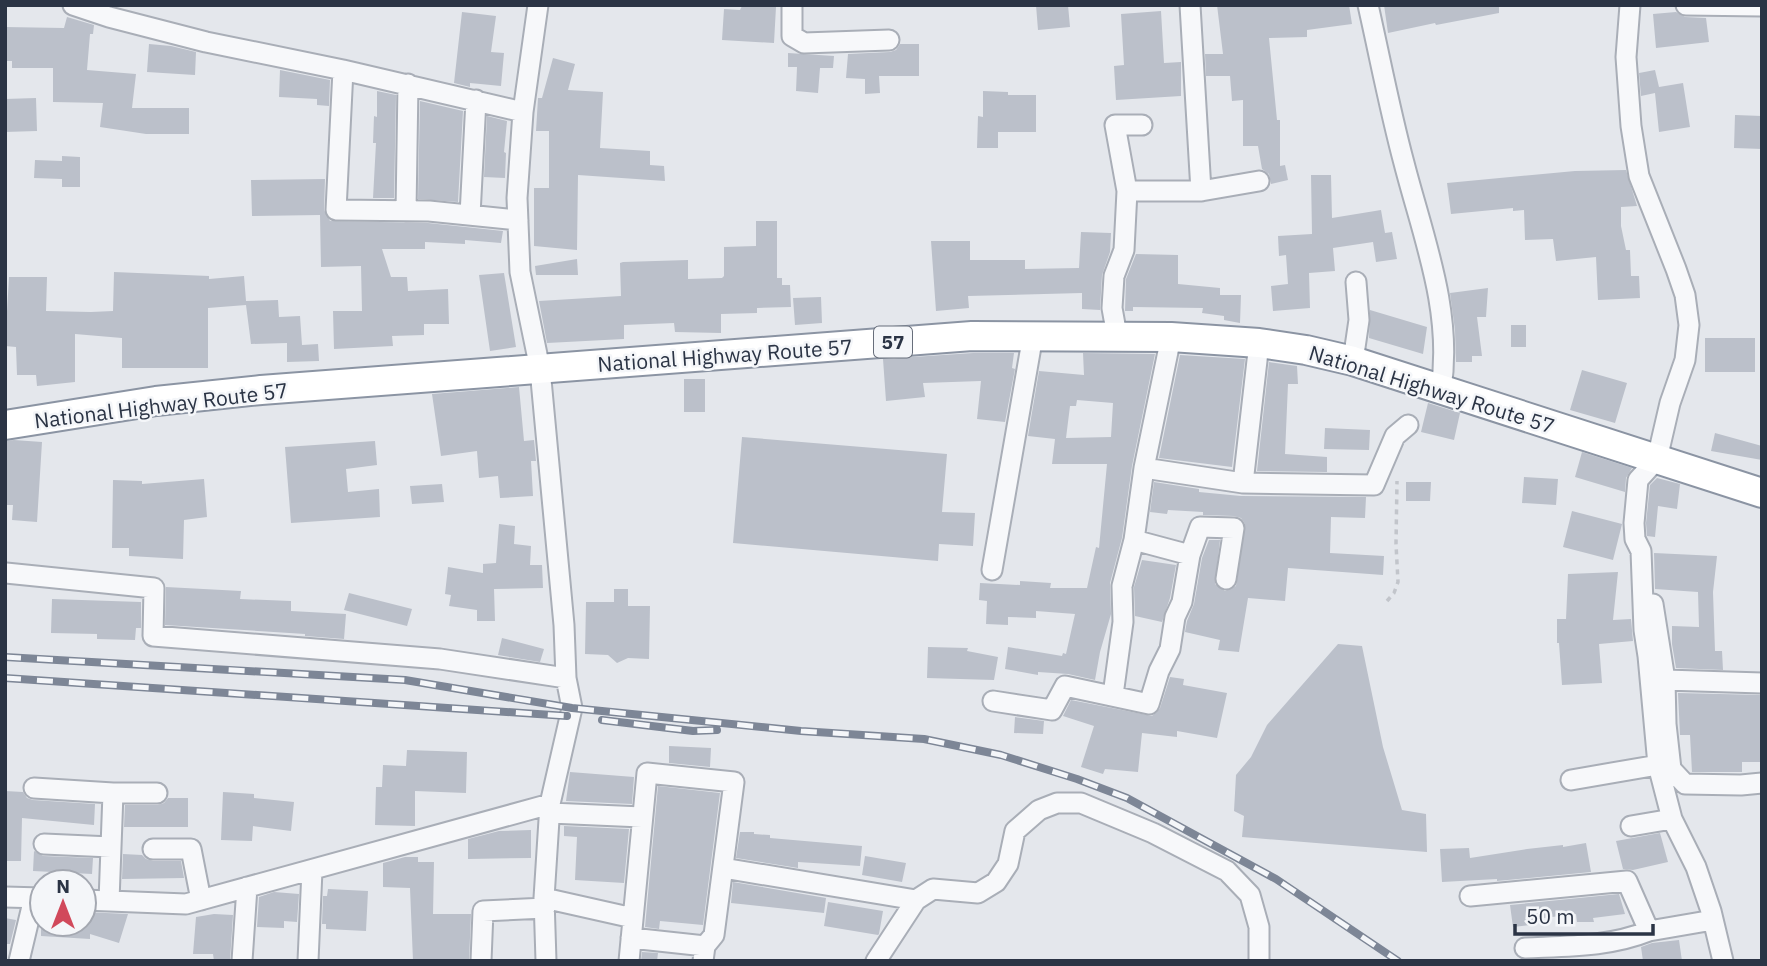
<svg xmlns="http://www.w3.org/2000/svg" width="1767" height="966" font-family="'IBM Plex Sans',sans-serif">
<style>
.building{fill:#bbc0ca;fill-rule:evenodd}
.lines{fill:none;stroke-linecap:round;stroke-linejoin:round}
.minor-casing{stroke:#a9aeb7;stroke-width:23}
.highway-casing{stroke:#8b94a3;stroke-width:32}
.path{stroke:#c2c5cb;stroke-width:3.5;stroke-dasharray:5 5;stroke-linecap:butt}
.minor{stroke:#f7f8fa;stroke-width:19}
.highway{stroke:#fff;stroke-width:28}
.rail-casing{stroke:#7d8696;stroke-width:8}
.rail{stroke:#f4f6f9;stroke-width:5;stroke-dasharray:16;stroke-linecap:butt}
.labels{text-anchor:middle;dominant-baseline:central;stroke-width:5;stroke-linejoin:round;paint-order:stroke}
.shield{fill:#f4f6f9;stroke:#676e7b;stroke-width:2}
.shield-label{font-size:19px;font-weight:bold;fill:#2b3445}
.street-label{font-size:21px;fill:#2b3445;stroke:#f4f6f9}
</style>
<rect width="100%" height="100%" fill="#e4e7ec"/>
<!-- building -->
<path class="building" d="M1036,5H1068L1070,27L1038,30Z
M1217,5H1349L1352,24L1307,30V37L1269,38L1277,120H1280V166L1285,165L1288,180L1271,184L1269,174L1262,169L1258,146H1243V100L1232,101L1230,76H1206L1205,54H1223Z
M1384,5H1499V13L1436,25L1435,23L1388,33Z
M742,6L776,7L774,43L722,40L724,9L740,10Z
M1161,11L1164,63L1181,62V96L1116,100L1114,66L1124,65L1121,14Z
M462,12L496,16L491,52L504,53L501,86L470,83V87L454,83Z
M1676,12L1685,17L1706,18L1709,42L1656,48L1653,14Z
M67,17L94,25L93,34H90L87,70L136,74L132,108H189V134H146L100,127L103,103L53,102V68H12V61H5V27L64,28Z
M149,44L171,46L196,52L195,75L147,72Z
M900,44H919V76H879L880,93L865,94V79L846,78L848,54L890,52L896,50Z
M788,53L834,56L833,68H820L818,93L796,91L797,67H788Z
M553,58L575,64L568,90L603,92L600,148L650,151V165L664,166L665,181L578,175L577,250L534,246V188H549V131H536L538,98H542Z
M280,70L330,80L329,106L317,105V99L279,97Z
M1655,70L1659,87L1683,83L1690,127L1659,132L1655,93L1641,96L1639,73Z
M377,91L396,95L394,198H373L376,143H373L374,116L377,117Z
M983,91L1008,92V95H1036V132H998V148H977L978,116L983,117Z
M36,98L37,131L5,132V99Z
M420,101L463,111L458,202L418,199Z
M1735,115L1762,116V149L1734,148Z
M487,116L507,121L504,152L506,153L505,178L484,177Z
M62,156L80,157V187H62V179L34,178L35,160L62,161Z
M1626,170L1637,206L1621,207V226L1626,250H1630L1631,276H1639L1640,298L1598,300L1596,257L1556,261L1553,239L1525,240L1524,210L1513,211V208L1451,214L1447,183L1575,171Z
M1311,175H1331L1332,218L1381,210L1385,233L1392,232L1397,259L1376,262L1373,242L1333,248L1335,271L1309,273L1310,308L1273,311L1271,286L1288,284L1286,255L1279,256L1278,236L1312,234Z
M325,179L324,210L330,221L428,223L503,231L501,243L465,240V244L425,242V249H382L391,277H407L408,291L448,289L449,324H424V335L392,336L393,346L334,349L333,311H362L361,266L321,267L320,215L252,216L251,180Z
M756,221H777V278H782V285H790L791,307L757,308V313L721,314V333L675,332L674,323L624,325V339L547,343L539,301L621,296L620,263L623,262L688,260V279L722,278L724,276V247L756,246Z
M1081,232L1111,233L1110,252L1102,275L1100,310L1082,309V293L968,296L969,308L936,311L931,241H970V260H1025V269L1079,268Z
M1136,254L1178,255V284L1220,288V295H1241L1240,323L1224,320V316L1202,313L1203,308L1133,307V311H1125L1126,279Z
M577,259L578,275H536L535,266Z
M114,272L209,276V279L244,276L246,301L278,300L279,317L300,316L302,345L318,344L319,361L287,362V343L251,344L246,305L208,308V368H122V338L75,334V382L37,386L36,375H17L16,347L5,346L9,277H47L46,311L91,312L113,311Z
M504,273L516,347L490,351L479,275Z
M1488,288L1486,317H1477L1482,356H1472V362H1456L1455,330L1450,293Z
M821,297L822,323L795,325L793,298Z
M1370,310L1427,327L1423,354L1369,338Z
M1511,325H1526V347H1511Z
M1705,338H1755V372H1705Z
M973,353H1014L1012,368L1015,369L1005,422L977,419L981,381L923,383L925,397L886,401L883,359Z
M1083,353L1155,354L1132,466L1122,538L1110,583L1111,614L1100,652L1095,680L1068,674L1038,672V675L1005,669L1008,647L1062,656L1063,653L1066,654L1075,614L1036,611V618L1008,617V625L986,624L987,601L979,600L980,583L1020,585V581L1051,583L1050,588H1087L1096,547L1099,548L1107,464H1052L1055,439L1028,436L1039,371L1084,375ZM1077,400L1113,403L1111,437L1066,438L1070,406H1076Z
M1180,355L1245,359L1232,467L1159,458Z
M1269,362L1297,366L1298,384H1288L1285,454L1327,457V472L1257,471Z
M1582,370L1627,383L1615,423L1570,410Z
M684,379H705V412H684Z
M519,387L524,441L534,440L536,461H531L533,496L500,498L498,476L479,478L477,451L441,456L432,394Z
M1428,403L1460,413L1454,440L1421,432Z
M1325,428L1370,430L1369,450L1324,449Z
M1715,433L1762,446V460L1711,451Z
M742,437L947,454L942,512L975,513L973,546L939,544L938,561L733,543Z
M14,440L42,442L37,522L12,520L13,505H5V441Z
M375,441L377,465L346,469L348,492L379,489L380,517L291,523L285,447Z
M1582,452L1632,468L1626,478L1625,492L1575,477Z
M1524,477L1558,479L1556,505L1522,503Z
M1657,478L1680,484L1677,509L1658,506L1655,537L1647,536L1646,523L1650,485Z
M204,479L207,517L184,520L183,559L129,556V548H112L113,480L142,481V484Z
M1154,482L1199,489V492L1241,496L1366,497L1365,518L1331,517L1330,553L1384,556L1383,575L1288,568L1285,601L1248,598L1239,652L1218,650L1220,640L1185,632L1187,621L1194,604L1202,558L1209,540H1220L1215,584L1225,591L1236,586L1245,524L1241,518L1234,516L1203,515V512L1168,510L1167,514L1150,512Z
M1406,482H1431L1430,501H1406Z
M442,484L444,502L412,504L410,486Z
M1572,511L1622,524L1613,560L1563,547Z
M499,524L515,526L514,544L531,546L530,565H542L543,588L494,589L495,621H477V610L449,606L451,595L445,594L448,567L483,573V564L496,563Z
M1654,553L1717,556L1713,592L1715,651H1722L1723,670L1676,668L1672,644V626L1699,627L1698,592L1655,589Z
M1142,560L1176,565L1170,598L1162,622L1135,616L1134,587Z
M1618,572L1613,620L1631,619L1633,641L1599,644L1602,683L1562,685L1559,643H1557V619H1566L1568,574Z
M166,587L241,591L240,599L291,601V611L346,614L344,639L305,636V634L165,625Z
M614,589H628V606H650L649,659L628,658L617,663L608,655L585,654L586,602H614Z
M349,593L412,609L407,626L344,610Z
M52,599L141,602V628H136L135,640L97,639V634L51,633Z
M502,638L544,649L540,662L498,655Z
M1338,644L1362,646L1383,747L1402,810L1426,814L1427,852L1242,837L1244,816L1234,811L1236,775L1251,757L1267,725Z
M928,647L968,648L967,651L998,657L994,680L927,678Z
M1170,677L1184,679L1183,685L1227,693L1217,738L1177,731V737L1142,733L1138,772L1105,769L1103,774L1081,767L1094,726L1063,716L1071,700L1152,716L1160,708Z
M1678,693L1762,695V762H1742V772H1692L1690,735H1680Z
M1015,717L1044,721L1043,734L1014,733Z
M669,746L711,748L710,767L669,763Z
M407,750L467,752L466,793L415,791V826L375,825L376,787H382L383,765L406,766Z
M570,772L634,777L632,804L566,801Z
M658,786L720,793L703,925L660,921L659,929L645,927Z
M5,791L23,792L27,798L33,800L95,804L94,825L22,818L21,861H5Z
M223,792L254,794V798L294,802L291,831L253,826L252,841L221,840Z
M168,798H188V827H124L125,805H158L164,803Z
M564,826L629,829L624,883L575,880L577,837L564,836Z
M531,830V858L468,859V839L499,831Z
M740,832H754V834L770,835V838L862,846L860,866L798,862V868L736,858Z
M1660,833L1668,862L1633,870L1623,869L1616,841Z
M1586,843L1591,872L1497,881V879L1442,882L1440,849L1469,848L1470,858L1527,849L1563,845V847Z
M34,851L43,856L93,858L92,874L33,871Z
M123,854L142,855L146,859L153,861H181L184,878L122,879Z
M865,856L906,863L902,882L862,875Z
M405,857H418V862H434L433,914H471L469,961H413L410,888L383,887V863Z
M733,882L826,898L824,913L731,903Z
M328,889L368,891L366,931L326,929V924H322L323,896H327Z
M274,892L299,894L297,922L284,921V928L257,927L259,897Z
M1619,894L1625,914L1593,918L1594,922H1577L1576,914L1536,919L1537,924L1513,927L1510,905Z
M828,902L883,911L879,934L878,935L824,926Z
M84,912L128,914L119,943L90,934V939L41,936V924H84Z
M214,914L233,915L230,961H214L213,954H193L196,917Z
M5,918L16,920L10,944H5Z
M1679,940L1682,961H1643L1641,947L1652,943Z
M642,952L658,953L657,961H641Z"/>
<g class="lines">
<!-- minor casing -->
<g class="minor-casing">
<path id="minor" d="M73,5L109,17L206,42L343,70L523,112
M538,5L523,112L517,198L520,272L540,369L564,625L566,678L572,708L550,804L544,898L546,961
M792,5V36L804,43L889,40
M1190,5L1201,191
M1368,5C1380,58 1390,111 1404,163C1423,237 1453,311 1441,389
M1630,5L1626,57L1631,126L1639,176L1676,269L1685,295L1689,325L1685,360L1670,403L1657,459L1638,480L1634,523L1635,539L1641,551L1644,630L1648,656L1658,765L1672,819L1696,867L1711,911L1723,961
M1686,5L1762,6
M343,70L336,210L429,211L518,220
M1142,125H1115L1127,191H1201L1259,181
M406,211L408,84
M470,215L476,100
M1117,336L1112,308L1114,276L1124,250L1127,191
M1353,361L1359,320L1356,282
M1144,468L1243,483L1259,343
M1243,483L1374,485L1395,436L1408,425
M1134,540L1190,555
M992,570L1033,335
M6,573L154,588L153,636L440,659L566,678
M1653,604L1665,680L1666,724L1671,769L1685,784L1741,785L1762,783
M1665,680L1762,683
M1113,695L1123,622L1122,586L1134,540L1144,468L1171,337
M993,701L1052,710L1065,686L1149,704L1159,671L1170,649L1175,617L1182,602L1190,555L1200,527L1234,528L1226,579
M1571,780L1658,765
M34,788L113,793L109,901
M113,793H157
M550,813L642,817
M1631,826L1672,819
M44,844L111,847
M153,849H191L201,900
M723,868L916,900
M1470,896L1627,881L1649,931L1713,920
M5,897L42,898
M544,898L633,918
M84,900L186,904L550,804
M631,938L705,946
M1525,948C1568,946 1609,947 1649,931
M19,961L34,898
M242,961L247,887
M308,961L312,870
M481,961L483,911L545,908
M629,961L647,773L734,782L714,935L705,946L703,961
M876,961L916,900L933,889L978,893L996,882L1008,864L1015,831L1039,810L1057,803H1081L1153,833L1227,871L1250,895L1259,927V961"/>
</g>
<!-- highway casing -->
<g class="highway-casing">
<path id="highway" d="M5,425L156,401L261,390L972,336L1171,337L1259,343L1306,350L1353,361L1762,493"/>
</g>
<!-- path -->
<path class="path" d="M1387,601L1394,593L1398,582L1396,544L1397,481"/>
<!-- minor -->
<use href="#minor" class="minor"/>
<!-- highway -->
<use href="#highway" class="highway"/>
<!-- rail casing -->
<g class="rail-casing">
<path id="rail" d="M5,657L405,680L572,708L801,731L924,739L1001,755L1077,779L1127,798L1276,879L1398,961
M5,678L567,716
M602,720L693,731L717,730"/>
</g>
<!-- rail -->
<use href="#rail" class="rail"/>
</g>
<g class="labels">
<!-- shield labels -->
<rect class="shield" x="874" y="326.5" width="38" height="31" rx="5"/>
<g class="shield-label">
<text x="893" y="342">57</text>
</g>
<!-- street labels -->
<g class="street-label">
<text transform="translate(725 355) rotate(-4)">National Highway Route 57</text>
<text transform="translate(1432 389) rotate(17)">National Highway Route 57</text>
<text transform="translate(161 405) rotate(-7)">National Highway Route 57</text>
</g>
</g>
<!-- border -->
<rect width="1767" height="966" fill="none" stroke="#2b3445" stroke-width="14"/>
<!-- north arrow -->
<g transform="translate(63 903)"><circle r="33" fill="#f4f6f9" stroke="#a4a8b1" stroke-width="2"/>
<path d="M0-5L12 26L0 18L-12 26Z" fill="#d1495b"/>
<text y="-10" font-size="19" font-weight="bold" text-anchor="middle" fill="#2b3445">N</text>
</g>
<!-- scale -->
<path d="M1515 924v10h138v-10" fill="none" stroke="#2b3445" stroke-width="3.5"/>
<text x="1526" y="924" font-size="21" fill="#2b3445" stroke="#f4f6f9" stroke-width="5" paint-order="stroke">50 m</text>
</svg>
